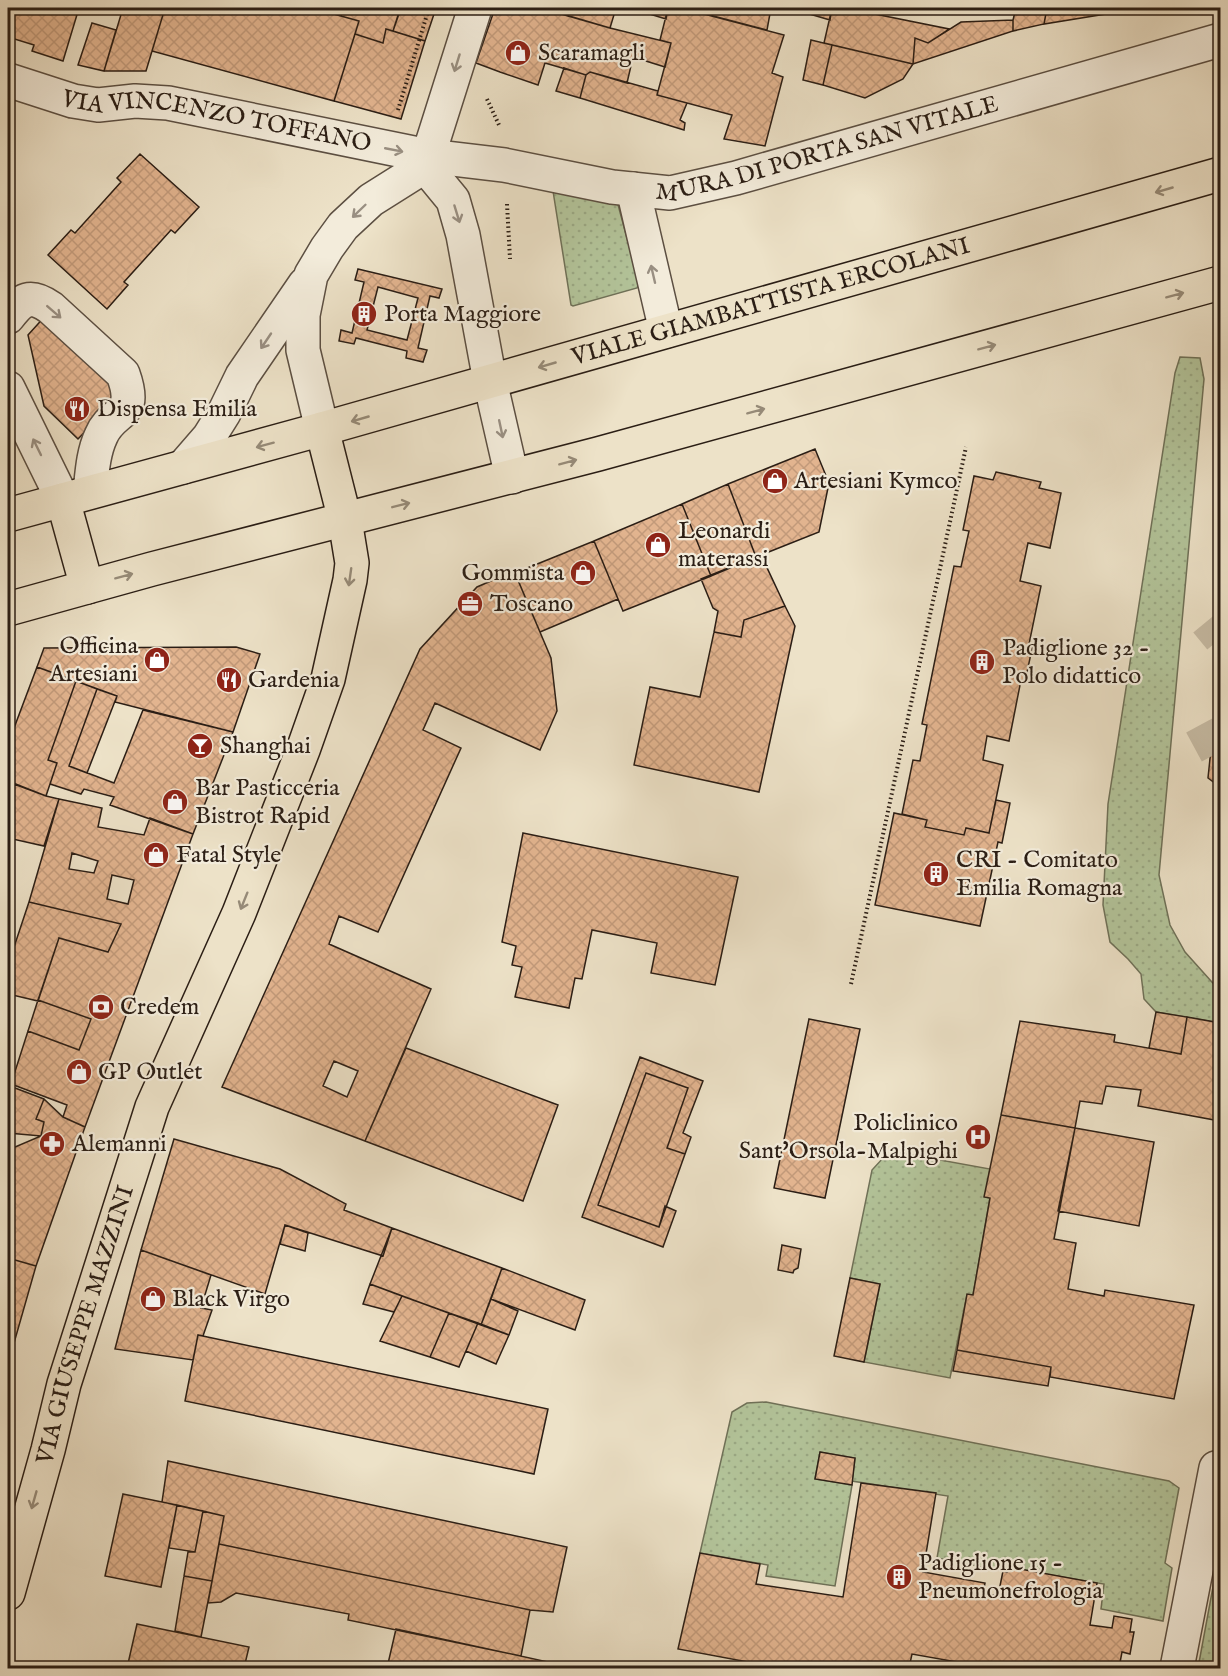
<svg xmlns="http://www.w3.org/2000/svg" width="1228" height="1676" font-family="'IM FELL English',serif">
<style>
.grass{fill:url(#grass-dots);stroke:#6f7158;stroke-width:1.5}
.building{fill:url(#building-cross-hatch);stroke:#2b1e15;stroke-width:1.5;fill-rule:evenodd}
.lines{fill:none;stroke-linecap:round;stroke-linejoin:round}
.minor-tunnel{stroke:#c6bba4;stroke-width:33;stroke-dasharray:33 16;stroke-linecap:butt}
.minor-casing{stroke:#5c4f42;stroke-width:36}
.major-casing{stroke:#2b1e15;stroke-width:36}
.path{stroke:#2b1e15;stroke-width:4;stroke-dasharray:1.5 3;stroke-linecap:butt}
.minor{stroke:#f3ecdb;stroke-width:33}
.major{stroke:#ede2c8;stroke-width:33}
.oneway{stroke:#998f82}
.oneway2{stroke:#968a77}
.labels{text-anchor:middle;dominant-baseline:central;stroke-width:4.5;stroke-linejoin:round;paint-order:stroke}
.poi-label{font-size:24px;fill:#2b1e15;stroke:#f3ecdb;text-anchor:start}
.street-label{font-size:24px;fill:#2b1e15;stroke:#f3ecdb}
</style>
<defs>
<pattern id="grass-dots" width="8" height="8" patternUnits="userSpaceOnUse" patternTransform="scale(1.5)"><rect width="8" height="8" fill="#b3c49a"/><path d="M2 2h.1M6 6h.1" fill="none" stroke="#9aa884" stroke-width="1.8" stroke-linecap="round"/></pattern>
<pattern id="building-cross-hatch" width="8" height="8" patternUnits="userSpaceOnUse" patternTransform="scale(1.5)"><rect width="8" height="8" fill="#e2b48f"/><path d="M0 0l8 8M0 8l8-8" fill="none" stroke="#c29a7a"/></pattern>
</defs>
<rect width="100%" height="100%" fill="#ede2c8"/>
<filter id="stains"><feTurbulence type="fractalNoise" baseFrequency=".00333" numOctaves="4"/><feColorMatrix values="0 0 0 0 .2 0 0 0 0 .09 0 0 0 0 .02 0 0 0 .5 -.17"/></filter>
<radialGradient id="worn" r=".72"><stop offset=".6" stop-color="#630" stop-opacity="0"/><stop offset="1" stop-color="#630" stop-opacity=".3"/></radialGradient>
<!-- grass -->
<path class="grass" d="M553,191L617,201L639,283L637,288L573,306L571,305Z
M1180,357L1200,358L1204,379L1159,875L1170,925L1185,952L1220,991V1023L1156,1012L1144,999L1141,974L1128,959L1110,942L1103,905L1108,804L1175,373Z
M896,1152L990,1169L985,1197L990,1198L973,1295H967L950,1378L864,1362L880,1284L850,1278L872,1170L883,1158Z
M766,1402L1169,1481L1179,1488L1165,1563L1172,1568L1163,1621L1101,1609L1104,1584L1010,1568L1007,1572L1003,1571L937,1558L948,1496L852,1481L855,1458L820,1452L815,1479L852,1485L835,1586L766,1576L768,1565L700,1553L732,1412L747,1403Z
M1220,1549V1668H1198Z"/>
<!-- building -->
<path class="building" d="M8,8H79L63,61L32,51L34,45L8,37Z
M123,8H165L146,71H104Z
M165,8H312L359,21L334,101L152,51Z
M343,8H394L400,9L393,31L386,29L383,43L355,34L359,21L341,16Z
M401,8H436L425,41L393,31Z
M495,8H542L610,28L671,43L665,67L633,57L627,83L590,72L586,75L545,63L538,85L500,72L476,63Z
M542,8H571L568,16Z
M571,8H616L610,28L568,16Z
M630,8H668L666,19Z
M668,8H681L784,35L772,73L783,77L765,146L724,139L732,115L657,95L671,43L660,40Z
M699,8H771L767,30L698,12Z
M789,8H832L830,20Z
M832,8H845L949,29L928,43L915,38L913,64L824,43Z
M1016,8H1047L1044,24L1013,31V20Z
M1047,8H1143L1044,24Z
M1013,20V31L913,64L915,38L928,43L961,22Z
M92,23L116,30L104,71L78,65Z
M386,29L425,41L401,119L334,101L355,34L383,43Z
M811,40L832,45L823,85L803,80Z
M832,45L913,64L903,79L865,98L823,85Z
M564,68L586,75L580,98L556,91Z
M590,72L658,91L657,95L687,103L680,120L685,123L684,130L580,98L586,75Z
M140,154L199,207L175,233L171,230L124,282L128,285L107,309L48,255L71,230L75,233L121,182L117,178Z
M358,269L442,289L439,298L430,296L418,348L427,350L423,362L406,358L407,351L356,338L354,344L339,341L341,330L352,333L364,282L355,280ZM378,287L418,298L407,340L367,330Z
M47,314L126,390L78,439L44,406L28,335Z
M815,449L829,483L819,532L756,557L728,484Z
M996,472L1041,482L1039,488L1061,493L1050,548L1028,543L1020,581L1041,586L1029,644H1033L1025,682L1021,680L1009,741L987,736L983,760L1003,765L989,833L966,828L964,835L925,827L927,820L902,814L913,760L920,761L927,725L922,724L954,566L961,567L969,531L963,530L974,476L993,480Z
M728,484L756,557L711,576L682,504Z
M682,504L711,576L623,611L594,541Z
M594,541L618,599L540,632L515,573Z
M761,555L785,606L744,620L741,637L714,632L718,611L713,608L701,579Z
M514,571L551,658L557,711L540,750L435,703L423,730L461,748L378,932L339,916L329,944L431,989L365,1141L222,1087L420,649L477,587ZM334,1061L358,1071L347,1097L323,1086Z
M785,606L795,626L759,792L634,765L650,687L700,697L714,632L741,637L744,620Z
M236,647L260,654L233,732L115,702L117,696L37,667L44,648Z
M1220,661V787L1208,778Z
M37,667L76,681L48,760L57,763L46,796L8,781V744Z
M76,681L97,689L69,766L114,783L143,710L233,732L193,834L110,805L114,797L84,789L81,794L50,784L57,763L48,760Z
M97,689L117,696L87,773L69,766Z
M14,784L46,796L59,799L44,846L8,838V807Z
M59,799L102,808L98,827L144,835L150,818L193,834L85,1127L63,1117L67,1105L11,1084L28,1031L79,1050L91,1019L38,1000L59,938L108,952L121,924L29,902ZM72,853L98,861L94,873L69,869ZM112,875L134,880L128,904L107,899Z
M996,800L1010,803L1002,843L998,842L980,926L875,905L894,813L927,820L925,827L964,835L966,828L989,833Z
M523,833L738,877L715,985L651,973L657,943L592,930L582,979L575,978L569,1008L515,997L522,967L512,965L516,946L502,942Z
M29,902L121,924L108,952L59,938L38,1001L8,994V965Z
M38,1000L91,1019L79,1050L28,1031Z
M1156,1012L1187,1017L1181,1054L1149,1048Z
M1187,1017L1220,1023V1121L1138,1106L1141,1090L1106,1086L1102,1104L1080,1101L1075,1128L1001,1115L1020,1021L1115,1035L1114,1042L1181,1054Z
M809,1019L860,1029L825,1198L774,1188Z
M406,1048L558,1105L523,1201L365,1141Z
M640,1057L703,1081L683,1133L691,1137L685,1154L667,1148L688,1088L646,1073L598,1205L659,1227L665,1206L676,1211L663,1247L582,1217Z
M646,1073L688,1088L667,1148L685,1154L659,1227L598,1205Z
M15,1088L44,1099L36,1119L44,1122L41,1136L8,1133V1101Z
M44,1099L63,1117L85,1127L36,1266L8,1258V1150L41,1136L44,1122L36,1119Z
M1001,1115L1075,1128L1054,1239L1076,1243L1068,1289L1104,1296L1105,1290L1194,1305L1174,1399L1050,1377L1051,1367L957,1350L967,1294L973,1295L990,1198L984,1197Z
M1075,1128L1154,1142L1139,1226L1058,1211Z
M174,1139L280,1169L346,1204L344,1210L392,1228L383,1256L285,1225L265,1294L141,1250Z
M285,1225L308,1233L305,1251L280,1244Z
M392,1228L502,1268L481,1325L370,1284Z
M782,1245L801,1249L798,1268L794,1270L793,1273L778,1270Z
M141,1250L211,1275L201,1308L212,1310L203,1336L198,1335L193,1360L115,1349Z
M8,1258L36,1266L8,1364Z
M502,1268L585,1300L575,1330L491,1299Z
M850,1278L880,1284L864,1362L834,1356Z
M370,1284L402,1296L394,1312L363,1304Z
M402,1296L449,1313L430,1357L380,1341Z
M491,1299L518,1311L509,1335L481,1325Z
M449,1313L478,1323L459,1367L430,1357Z
M478,1323L509,1335L496,1364L466,1351Z
M198,1335L548,1409L534,1474L185,1401Z
M957,1350L1051,1367L1048,1386L953,1371Z
M820,1452L855,1458L852,1485L815,1479Z
M168,1461L567,1547L553,1612L530,1610L219,1544L224,1516L162,1502Z
M861,1483L936,1493L923,1572L985,1583L983,1593L998,1596L1003,1571L1007,1572L1009,1567L1097,1583L1090,1625L1112,1628L1114,1616L1132,1619L1130,1632H1134L1130,1654L1122,1652L1119,1668H991L912,1654L909,1668H780L678,1649L700,1553L760,1564L756,1584L843,1597Z
M123,1494L177,1505L161,1587L105,1576Z
M177,1505L203,1511L195,1552L169,1548Z
M203,1511L224,1516L212,1581L184,1576L188,1552H195Z
M219,1544L530,1610L521,1656L348,1620L349,1614L236,1593L221,1602L208,1603Z
M184,1576L212,1581L201,1637L175,1631Z
M137,1624L249,1647L244,1668H127Z
M396,1629L548,1662L547,1668H387Z"/>
<g class="lines">
<!-- minor-tunnel -->
<path class="minor-tunnel" d="M1206,622L1220,639
M1194,747L1220,733"/>
<!-- minor casing -->
<g class="minor-casing">
<g id="minor">
<path id="s1" d="M8,80L73,101L98,105L135,101L168,103L428,156L504,165L612,187L670,193L736,178L1220,40"/>
<path d="M425,166L453,200L463,235L490,381L512,477"/>
<path d="M425,166L475,8"/>
<path d="M633,189L666,331"/>
<path d="M8,317C22,299 30,293 51,308L123,374C139,419 113,407 101,436C93,453 92,474 90,492"/>
<path d="M8,388L63,500"/>
<path d="M322,429L303,350V315L311,275L327,248L343,226L371,200L425,166"/>
<path d="M183,467L209,437L224,413L242,376L305,284"/>
<path d="M1177,1668L1216,1468L1220,1469"/>
</g>
</g>
<!-- major casing -->
<g class="major-casing">
<g id="major">
<path d="M63,500L87,587"/>
<path id="s2" d="M8,515L322,429L1220,174"/>
<path d="M8,609L152,569L598,454L1220,283"/>
<path id="s3" d="M8,1593L48,1450L64,1384L152,1107L239,913L303,750L328,679L350,580L352,563L345,520L322,429"/>
</g>
</g>
<!-- path -->
<path class="path" d="M487,99L499,125
M398,110L429,8
M507,204L510,259
M851,984L966,447"/>
<!-- minor -->
<use href="#minor" class="minor"/>
<!-- major -->
<use href="#major" class="major"/>
</g>
<!-- one-way arrows -->
<defs><path id="oneway-shaft" d="M-6 0H5M1.5-3L5.5 0L1.5 3" fill="none" stroke-width="1.6" stroke-linecap="round" stroke-linejoin="round" transform="scale(1.5)"/></defs>
<g class="oneway">
<use href="#oneway-shaft" transform="translate(457 63) rotate(107)"/>
<use href="#oneway-shaft" transform="translate(394 150) rotate(11)"/>
<use href="#oneway-shaft" transform="translate(359 211) rotate(136)"/>
<use href="#oneway-shaft" transform="translate(457 214) rotate(73)"/>
<use href="#oneway-shaft" transform="translate(653 274) rotate(-103)"/>
<use href="#oneway-shaft" transform="translate(54 312) rotate(41)"/>
<use href="#oneway-shaft" transform="translate(266 341) rotate(124)"/>
<use href="#oneway-shaft" transform="translate(501 429) rotate(78)"/>
<use href="#oneway-shaft" transform="translate(37 447) rotate(-116)"/>
</g>
<g class="oneway2">
<use href="#oneway-shaft" transform="translate(1164 190) rotate(164)"/>
<use href="#oneway-shaft" transform="translate(1175 295) rotate(-15)"/>
<use href="#oneway-shaft" transform="translate(987 347) rotate(-15)"/>
<use href="#oneway-shaft" transform="translate(547 365) rotate(164)"/>
<use href="#oneway-shaft" transform="translate(756 411) rotate(-15)"/>
<use href="#oneway-shaft" transform="translate(360 419) rotate(164)"/>
<use href="#oneway-shaft" transform="translate(265 445) rotate(165)"/>
<use href="#oneway-shaft" transform="translate(568 462) rotate(-15)"/>
<use href="#oneway-shaft" transform="translate(401 505) rotate(-14)"/>
<use href="#oneway-shaft" transform="translate(124 576) rotate(-15)"/>
<use href="#oneway-shaft" transform="translate(350 577) rotate(98)"/>
<use href="#oneway-shaft" transform="translate(244 901) rotate(112)"/>
<use href="#oneway-shaft" transform="translate(34 1500) rotate(106)"/>
</g>
<!-- icons -->
<defs>
<g id="shop-disc" transform="scale(1.35)"><circle r="9.5" fill="#8f2418" stroke="#f3ecdb"/><path d="M-5-2.5h2.3a2.7 3.5 0 0 1 5.4 0H5L5.5 6h-11ZM-1.5-2.5h3a1.5 2.3 0 0 0-3 0Z" fill="#fff"/></g>
<g id="building-disc" transform="scale(1.35)"><circle r="9.5" fill="#8f2418" stroke="#f3ecdb"/><path d="M-4-6H4V6H1V3H-1V6H-4ZM-2.5-4.3h1.7v1.8h-1.7ZM.8-4.3h1.7v1.8H.8ZM-2.5-1h1.7V.8h-1.7ZM.8-1h1.7V.8H.8Z" fill="#fff"/></g>
<g id="restaurant-disc" transform="scale(1.35)"><circle r="9.5" fill="#8f2418" stroke="#f3ecdb"/><path d="M-5-6h1v4h1v-4h1v4h1v-4h1v5L-1.5 .5V6h-2V.5L-5-1ZM5-6V6H3V1.5H1.5Q1.5-4 5-6Z" fill="#fff"/></g>
<g id="office-disc" transform="scale(1.35)"><circle r="9.5" fill="#8f2418" stroke="#f3ecdb"/><path d="M-6-3h4V-5.5h4V-3h4V5H-6ZM-1-4.5V-3h2v-1.5ZM-6 0V1H6V0Z" fill="#fff"/></g>
<g id="bar-disc" transform="scale(1.35)"><circle r="9.5" fill="#8f2418" stroke="#f3ecdb"/><path d="M-6-5H6L.8 .8V4.5H3.5V6h-7V4.5H-.8V.8Z" fill="#fff"/></g>
<g id="bank-disc" transform="scale(1.35)"><circle r="9.5" fill="#8f2418" stroke="#f3ecdb"/><path d="M-6-4H6V4H-6ZM0-2.3a2.3 2.3 0 1 0 0 4.6a2.3 2.3 0 1 0 0-4.6Z" fill="#fff"/></g>
<g id="hospital-disc" transform="scale(1.35)"><circle r="9.5" fill="#8f2418" stroke="#f3ecdb"/><path d="M-5-5h3v3.5h4V-5h3V5h-3V1.5h-4V5h-3Z" fill="#fff"/></g>
<g id="pharmacy-disc" transform="scale(1.35)"><circle r="9.5" fill="#8f2418" stroke="#f3ecdb"/><path d="M-2-6h4v4h4v4h-4v4h-4v-4h-4v-4h4Z" fill="#fff"/></g>
</defs>
<g fill-rule="evenodd">
<use href="#shop-disc" x="518" y="53"/>
<use href="#building-disc" x="364" y="314"/>
<use href="#restaurant-disc" x="77" y="409"/>
<use href="#shop-disc" x="775" y="481"/>
<use href="#shop-disc" x="658" y="545"/>
<use href="#shop-disc" x="583" y="573"/>
<use href="#office-disc" x="470" y="604"/>
<use href="#shop-disc" x="157" y="660"/>
<use href="#building-disc" x="982" y="662"/>
<use href="#restaurant-disc" x="229" y="680"/>
<use href="#bar-disc" x="200" y="746"/>
<use href="#shop-disc" x="175" y="802"/>
<use href="#shop-disc" x="156" y="855"/>
<use href="#building-disc" x="936" y="874"/>
<use href="#bank-disc" x="101" y="1007"/>
<use href="#shop-disc" x="79" y="1072"/>
<use href="#hospital-disc" x="978" y="1137"/>
<use href="#pharmacy-disc" x="52" y="1144"/>
<use href="#shop-disc" x="153" y="1299"/>
<use href="#building-disc" x="899" y="1577"/>
</g>
<g class="labels">
<!-- poi labels -->
<g class="poi-label">
<text x="538" y="53">Scaramagli</text>
<text x="384" y="314">Porta Maggiore</text>
<text x="97" y="409">Dispensa Emilia</text>
<text x="794" y="481">Artesiani Kymco</text>
<text x="678" y="531">Leonardi<tspan x="678" dy="28">materassi</tspan></text>
<text x="564" y="573" text-anchor="end">Gommista</text>
<text x="490" y="604">Toscano</text>
<text x="138" y="646" text-anchor="end">Officina<tspan x="138" dy="28">Artesiani</tspan></text>
<text x="1002" y="648">Padiglione 32 -<tspan x="1002" dy="28">Polo didattico</tspan></text>
<text x="248" y="680">Gardenia</text>
<text x="220" y="746">Shanghai</text>
<text x="195" y="788">Bar Pasticceria<tspan x="195" dy="28">Bistrot Rapid</tspan></text>
<text x="176" y="855">Fatal Style</text>
<text x="956" y="860">CRI - Comitato<tspan x="956" dy="28">Emilia Romagna</tspan></text>
<text x="120" y="1007">Credem</text>
<text x="98" y="1072">GP Outlet</text>
<text x="958" y="1123" text-anchor="end">Policlinico<tspan x="958" dy="28">Sant'Orsola-Malpighi</tspan></text>
<text x="72" y="1144">Alemanni</text>
<text x="172" y="1299">Black Virgo</text>
<text x="918" y="1563">Padiglione 15 -<tspan x="918" dy="28">Pneumonefrologia</tspan></text>
</g>
<!-- street labels -->
<g class="street-label">
<text stroke="none"><textPath href="#s1" startOffset="214">VIA VINCENZO TOFFANO</textPath></text>
<text stroke="none"><textPath href="#s1" startOffset="837">MURA DI PORTA SAN VITALE</textPath></text>
<text stroke="none"><textPath href="#s2" startOffset="792">VIALE GIAMBATTISTA ERCOLANI</textPath></text>
<text stroke="none"><textPath href="#s3" startOffset="279">VIA GIUSEPPE MAZZINI</textPath></text>
</g>
</g>
<!-- margin -->
<rect width="1228" height="1676" fill="none" stroke="#ede2c8" stroke-width="30"/>
<rect x="9" y="9" width="1210" height="1658" fill="none" stroke="#2b1e15" stroke-width="3"/>
<rect x="15" y="15" width="1198" height="1646" fill="none" stroke="#2b1e15" stroke-width="1.5"/>
<rect width="100%" height="100%" filter="url(#stains)"/>
<rect width="100%" height="100%" fill="url(#worn)"/>
</svg>
